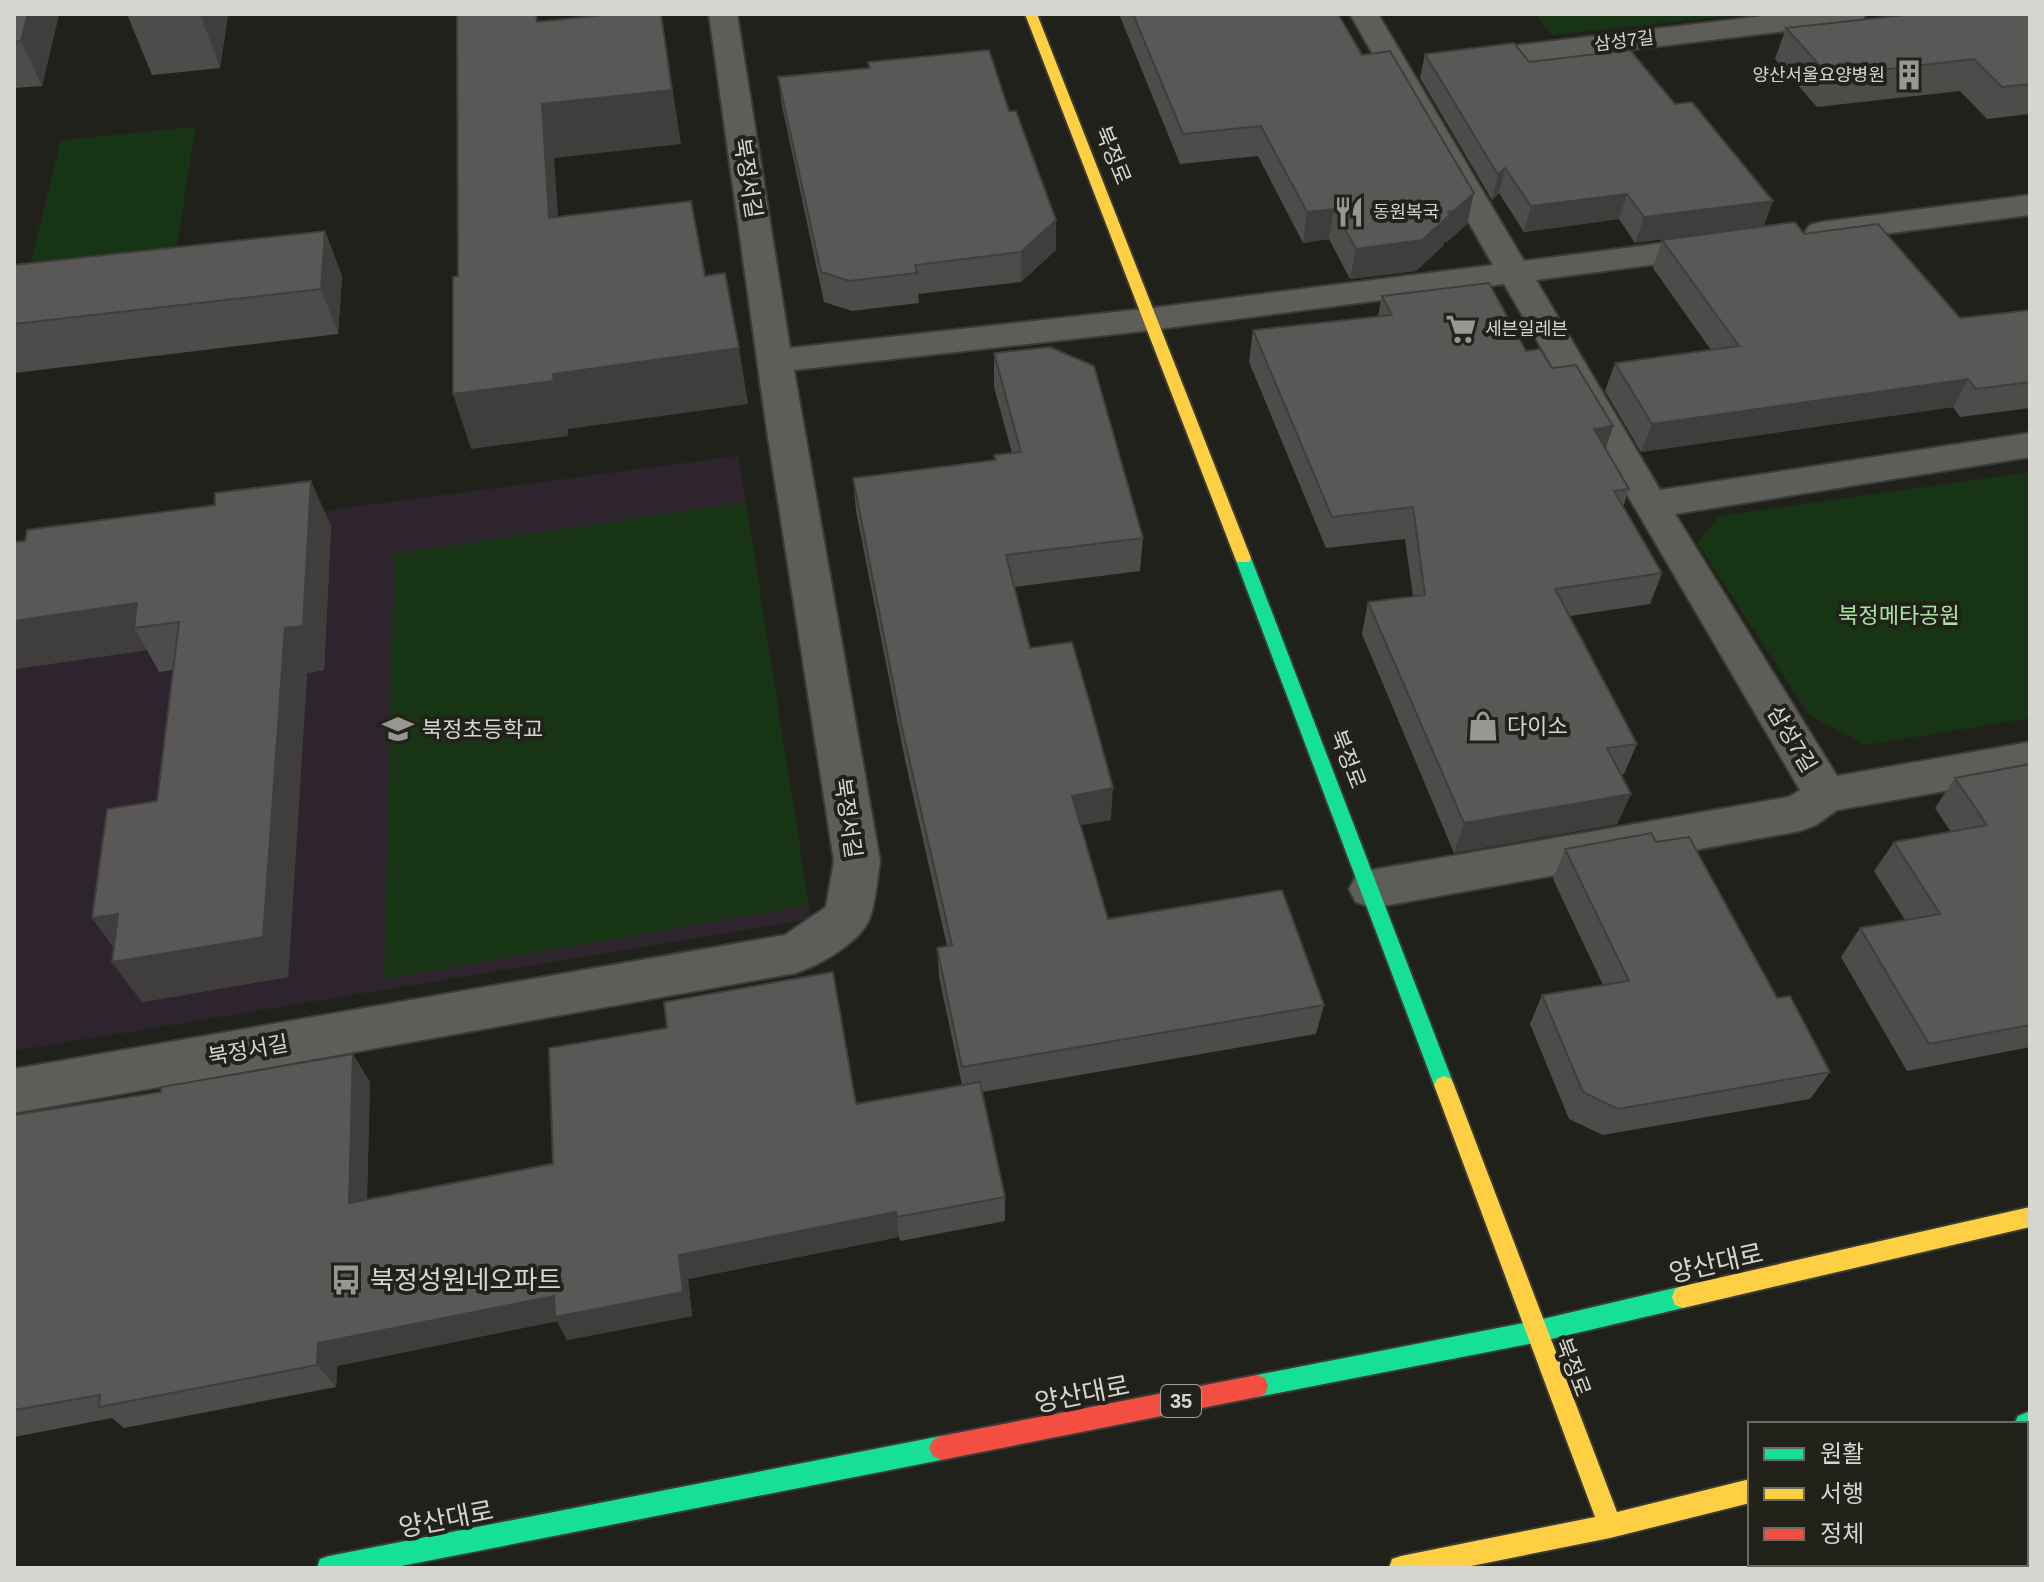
<svg xmlns="http://www.w3.org/2000/svg" width="2044" height="1582" font-family="Helvetica,'Noto Sans KR',sans-serif">
<style>
.education{fill:#2e242e}
.green{fill:#173514}
.lines{fill:none;stroke-linecap:round;stroke-linejoin:round}
.street-casing{stroke:#3b3b37;stroke-width:4}
.fast-casing{stroke:#3b3b37;stroke-width:4}
.slow-casing{stroke:#3b3b37;stroke-width:4}
.jam-casing{stroke:#3b3b37;stroke-width:4}
.street{fill:#5d5d5a;fill-rule:evenodd}
.fast{fill:#16e098;fill-rule:evenodd}
.slow{fill:#ffcf43;fill-rule:evenodd}
.jam{fill:#f24e42;fill-rule:evenodd}
.wall{fill:#4d4c4b}
.shaded-wall{fill:#3f3e3d}
.building{fill:#5a5857;stroke:#3f3e3d;stroke-width:2}
.labels{text-anchor:middle;dominant-baseline:central;stroke-width:8;stroke-linejoin:round;paint-order:stroke}
.far-street-label{font-size:18px;fill:#d6d5d0;stroke:#23221a}
.far-poi-label{font-size:18px;fill:#d6d5d0;stroke:#23221a;text-anchor:start}
.shield{fill:#23221a;stroke:#a09f99;stroke-width:2}
.shield-label{font-size:20px;font-weight:bold;fill:#d6d5d0}
.street-label{font-size:22px;fill:#d6d5d0;stroke:#23221a}
.park-label{font-size:22px;fill:#a8e4a1;stroke:#23221a}
.poi-label{font-size:22px;fill:#d6d5d0;stroke:#23221a;text-anchor:start}
.near-street-label{font-size:26px;fill:#d6d5d0;stroke:#23221a}
.near-poi-label{font-size:26px;fill:#d6d5d0;stroke:#23221a;text-anchor:start}
</style>
<rect width="100%" height="100%" fill="#21211c"/>
<!-- education -->
<path class="education" d="M738,456L811,919L14,1051V552Z"/>
<!-- green -->
<path class="green" d="M1536,14H1747L1552,35Z
M196,127L174,262L27,278L61,140Z
M2030,472V718L1866,745L1810,716L1697,543L1719,516Z
M746,502L809,905L384,979L394,554Z
M2026,1525H2030V1568H1850L1866,1564H2026Z"/>
<g class="lines">
<!-- street casing -->
<g class="street-casing">
<path id="street" d="M709,14H737L790,348L1152,308L1493,265L1350,14H1378L1524,261L1718,236L1730,239L1735,246L1730,253L1718,256L1536,280L1660,490L2030,433V457L1675,514L1837,776L2030,742V776L1837,810L1816,825L1800,831L1372,908L1356,902L1349,889L1356,876L1372,870L1789,797L1800,790L1504,284L1152,330L794,370L880,861C877,879 876,900 870,917C862,942 819,965 796,973L14,1113V1069L785,935L826,907L834,861L766,424Z
M1780,14H1866L1862,20L1852,23L1462,70L1451,67L1447,61L1451,55L1462,52Z
M2030,195V215L1822,242L1810,239L1805,232L1810,225L1822,222Z"/>
</g>
<!-- fast casing -->
<g class="fast-casing">
<path id="fast" d="M1243,552L1251,558L1454,1085L1451,1091L1444,1094L1437,1091L1434,1085L1235,558Z
M1683,1286L1691,1289L1694,1297L1691,1305L1683,1308L1534,1343L1257,1397L1249,1394L1246,1386L1249,1378L1257,1375L1534,1321Z
M2030,1411V1435L2026,1436V1424H2014L2018,1416Z
M941,1436L949,1440L953,1448L949,1456L941,1460L391,1568H317L320,1559L329,1556Z"/>
</g>
<!-- slow casing -->
<g class="slow-casing">
<path id="slow" d="M1025,14H1037L1251,558L1249,562H1237L1235,558Z
M1444,1076L1451,1079L1454,1085L1617,1512L1750,1479V1503L1610,1538L1461,1568H1389L1392,1559L1401,1556L1595,1517L1434,1085L1437,1079Z
M2030,1207V1227L1683,1308L1675,1305L1672,1297L1675,1289L1683,1286Z"/>
</g>
<!-- jam casing -->
<g class="jam-casing">
<path id="jam" d="M1257,1375L1265,1378L1268,1386L1265,1394L1257,1397L941,1460L933,1456L929,1448L933,1440L941,1436Z"/>
</g>
<!-- street -->
<use href="#street" class="street"/>
<!-- fast -->
<use href="#fast" class="fast"/>
<!-- slow -->
<use href="#slow" class="slow"/>
<!-- jam -->
<use href="#jam" class="jam"/>
</g>
<!-- wall -->
<path class="wall" d="M14,14H59L42,86L14,88Z
M127,14H228L220,68L152,75Z
M1119,14H1338L1467,224L1447,242H1444L1443,246L1416,271L1350,279L1329,239L1303,243L1258,156L1180,164Z
M2030,14V114L1987,119L1960,91L1817,107L1775,59L1786,28Z
M1425,54L1529,62L1675,104L1692,102L1635,243L1619,219L1524,232L1499,193L1492,200L1420,78Z
M868,62L1056,250L1021,282L918,294L919,303L852,311L824,302L782,106L778,77L869,68Z
M325,231L342,276L338,334L14,373V265Z
M1804,234L1960,318L2030,310V408L1960,417L1953,407L1641,452L1605,391L1615,363L1711,350L1653,268L1662,240Z
M1382,296L1526,351L1552,368L1613,426L1606,449L1629,489L1623,507L1662,573L1650,604L1570,616L1637,744L1624,774L1621,775L1631,794L1617,824L1454,853L1362,634L1368,602L1413,596L1405,539L1326,548L1249,362L1253,330L1378,316Z
M994,353L1143,538L1140,571L1014,587L1030,648L1111,820L1080,825L1108,919L1324,1005L1316,1034L982,1092L1005,1197V1221L900,1241L899,1237L688,1279L692,1316L567,1340L557,1321L337,1366L336,1387L124,1428L112,1418L14,1437V1115L370,1082L367,1199L856,1104L962,1085L939,977L937,948L947,946L905,760L856,511L853,478L994,461V455L1012,453L994,387Z
M331,526L324,670L307,673L288,977L142,1002L112,962L114,948L92,918L157,801L173,670L159,672L147,650L14,669Z
M2030,764V1047L1907,1071L1841,957L1860,928L1905,920L1874,871L1894,842L1951,832L1935,808L1955,778Z
M1656,842L1777,998L1830,1072L1810,1099L1603,1135L1569,1119L1530,1024L1542,995L1603,985L1553,879L1565,849Z"/>
<!-- shaded-wall -->
<path class="shaded-wall" d="M28,14H59L42,86L21,41Z
M200,14H228L220,68Z
M661,14L681,144L554,158L562,273L549,218L542,104Z
M1505,168L1499,193L1492,200L1498,175Z
M1474,193L1467,224L1447,242H1444L1443,246L1416,271L1350,279L1356,249Z
M1627,194L1619,219L1524,232L1531,206Z
M1773,201L1764,226L1635,243L1644,217Z
M1334,209L1329,239L1303,243L1307,212Z
M1056,220V250L1021,282V252Z
M325,231L342,276L338,334L321,289Z
M739,348L748,404L568,429V436L471,449L453,394L553,374Z
M1968,379L1953,407L1641,452L1652,424Z
M1613,426L1602,458L1594,429Z
M311,481L331,526L324,670L307,673L288,977L142,1002L112,962Z
M137,603L134,628L147,650L14,669V621Z
M1113,788L1111,820L1070,827L1072,796Z
M1631,794L1617,824L1454,853L1464,823Z
M118,914L123,959L92,918Z
M353,1054L370,1082L366,1227L349,1203Z
M896,1212L899,1237L688,1279L692,1316L567,1340L557,1321L337,1366L336,1387L317,1365L318,1343L679,1255Z"/>
<!-- building -->
<path class="building" d="M14,14H28L21,41L14,42Z
M457,14H536L537,22L612,14H661L672,90L542,104L549,218L691,201L705,276L725,273L739,348L553,374L554,381L453,394V277L458,276Z
M1133,14H1338L1362,55L1390,51L1474,193L1454,211L1448,212L1450,215L1422,240L1356,249L1334,209L1307,212L1261,126L1183,134Z
M1914,14H2030V84L2002,87L1974,59L1829,76L1786,28Z
M1514,43L1529,62L1630,50L1675,104L1692,102L1773,201L1644,217L1627,194L1531,206L1505,168L1498,175L1425,54Z
M989,50L1009,111H1016L1056,220L1021,252L915,265L917,273L849,281L821,272L778,77L870,68L868,62Z
M1795,222L1804,234L1878,224L1960,318L2030,310V382L1976,389L1968,379L1652,424L1615,363L1739,346L1662,240Z
M325,231L321,289L14,324V265Z
M1489,283L1526,351L1540,349L1552,368L1576,365L1613,426L1594,429L1629,489L1614,491L1662,573L1555,589L1637,744L1607,748L1631,794L1464,823L1368,602L1425,595L1413,507L1332,517L1253,330L1392,315L1382,296Z
M1050,347L1094,366L1143,538L1006,555L1030,648L1072,642L1089,700L1113,788L1072,796L1108,919L1282,890L1324,1005L962,1067L937,948L952,945L902,728L853,478L996,460L994,455L1021,452L994,353Z
M311,481L303,626L285,628L263,937L112,962L118,914L92,918L107,809L157,801L179,622L134,628L137,603L14,621V542L25,541L27,530L215,505V493Z
M2030,764V1025L1929,1044L1860,928L1940,914L1894,842L1987,825L1955,778Z
M1651,833L1656,842L1689,837L1777,998L1790,996L1830,1072L1618,1109L1583,1092L1542,995L1629,981L1565,849Z
M833,972L856,1104L980,1082L1005,1197L897,1217L896,1212L679,1255L683,1292L555,1317L554,1296L318,1343L317,1365L99,1407L100,1395L14,1410V1115L161,1092V1087L353,1054L349,1203L553,1164L549,1048L667,1028L664,1002Z"/>
<!-- icons -->
<defs>
<g id="building-bare" transform="scale(2.4)"><path d="M-4-6H4V6H1V3H-1V6H-4ZM-2.5-4.3h1.7v1.8h-1.7ZM.8-4.3h1.7v1.8H.8ZM-2.5-1h1.7V.8h-1.7ZM.8-1h1.7V.8H.8Z" fill="#979691" stroke="#23221a" stroke-width="2.5" paint-order="stroke"/></g>
<g id="restaurant-bare" transform="scale(2.4)"><path d="M-5-6h1v4h1v-4h1v4h1v-4h1v5L-1.5 .5V6h-2V.5L-5-1ZM5-6V6H3V1.5H1.5Q1.5-4 5-6Z" fill="#979691" stroke="#23221a" stroke-width="2.5" paint-order="stroke"/></g>
<g id="supermarket-bare" transform="scale(2.4)"><path d="M-6-5.5h2.5l.6 2H6L4.5 2H-2.5L-4.4-4H-6ZM-1.5 3.2a1.3 1.3 0 1 0 .1 0ZM3 3.2a1.3 1.3 0 1 0 .1 0Z" fill="#979691" stroke="#23221a" stroke-width="2.5" paint-order="stroke"/></g>
<g id="shop-bare" transform="scale(2.4)"><path d="M-5-2.5h2.3a2.7 3.5 0 0 1 5.4 0H5L5.5 6h-11ZM-1.5-2.5h3a1.5 2.3 0 0 0-3 0Z" fill="#979691" stroke="#23221a" stroke-width="2.5" paint-order="stroke"/></g>
<g id="school-bare" transform="scale(2.4)"><path d="M0-5L7-2L0 1L-7-2ZM-4 1L0 2.5L4 1V4Q0 6-4 4Z" fill="#979691" stroke="#23221a" stroke-width="2.5" paint-order="stroke"/></g>
<g id="bus-bare" transform="scale(2.4)"><path d="M-5-6H5V4H4V6H2V4H-2V6H-4V4H-5ZM-3.5-4V0h7V-4ZM-3.5 1.2v1.5H-2V1.2ZM2 1.2v1.5H3.5V1.2Z" fill="#979691" stroke="#23221a" stroke-width="2.5" paint-order="stroke"/></g>
</defs>
<g fill-rule="evenodd">
<use href="#building-bare" x="1909" y="75"/>
<use href="#restaurant-bare" x="1349" y="212"/>
<use href="#supermarket-bare" x="1461" y="329"/>
<use href="#shop-bare" x="1483" y="726"/>
<use href="#school-bare" x="398" y="729"/>
<use href="#bus-bare" x="346" y="1280"/>
</g>
<g class="labels">
<!-- far-street labels -->
<g class="far-street-label">
<text transform="translate(1624 41) rotate(-7)">삼성7길</text>
</g>
<!-- far-poi labels -->
<g class="far-poi-label">
<text x="1885" y="75" text-anchor="end">양산서울요양병원</text>
<text x="1373" y="212">동원복국</text>
<text x="1485" y="329">세븐일레븐</text>
</g>
<!-- shield labels -->
<rect class="shield" x="1161" y="1385" width="40" height="32" rx="6"/>
<g class="shield-label">
<text x="1181" y="1401">35</text>
</g>
<!-- street labels -->
<g class="street-label">
<text transform="translate(1113 155) rotate(68)">북정로</text>
<text transform="translate(748 178) rotate(81)">북정서길</text>
<text transform="translate(1792 739) rotate(59)">삼성7길</text>
<text transform="translate(1348 759) rotate(69)">북정로</text>
<text transform="translate(848 818) rotate(82)">북정서길</text>
<text transform="translate(248 1050) rotate(-10)">북정서길</text>
<text transform="translate(1573 1367) rotate(69)">북정로</text>
</g>
<!-- park labels -->
<g class="park-label">
<text x="1899" y="615">북정메타공원</text>
</g>
<!-- poi labels -->
<g class="poi-label">
<text x="1507" y="726">다이소</text>
<text x="422" y="729">북정초등학교</text>
</g>
<!-- near-street labels -->
<g class="near-street-label">
<text transform="translate(1716 1263) rotate(-13)">양산대로</text>
<text transform="translate(1082 1394) rotate(-11)">양산대로</text>
<text transform="translate(446 1519) rotate(-11)">양산대로</text>
</g>
<!-- near-poi labels -->
<g class="near-poi-label">
<text x="370" y="1280">북정성원네오파트</text>
</g>
</g>
<!-- border -->
<rect width="2044" height="1582" fill="none" stroke="#d6d5d0" stroke-width="32"/>
<!-- legend -->
<rect x="1748" y="1422" width="280" height="144" fill="#23221a" stroke="#6b6a63" stroke-width="2"/>
<rect x="1764" y="1448" width="40" height="12" fill="#16e098" stroke="#6b6a63" stroke-width="2"/>
<text x="1820" y="1462" font-size="24" fill="#d6d5d0">원활</text>
<rect x="1764" y="1488" width="40" height="12" fill="#ffcf43" stroke="#6b6a63" stroke-width="2"/>
<text x="1820" y="1502" font-size="24" fill="#d6d5d0">서행</text>
<rect x="1764" y="1528" width="40" height="12" fill="#f24e42" stroke="#6b6a63" stroke-width="2"/>
<text x="1820" y="1542" font-size="24" fill="#d6d5d0">정체</text>
</svg>
